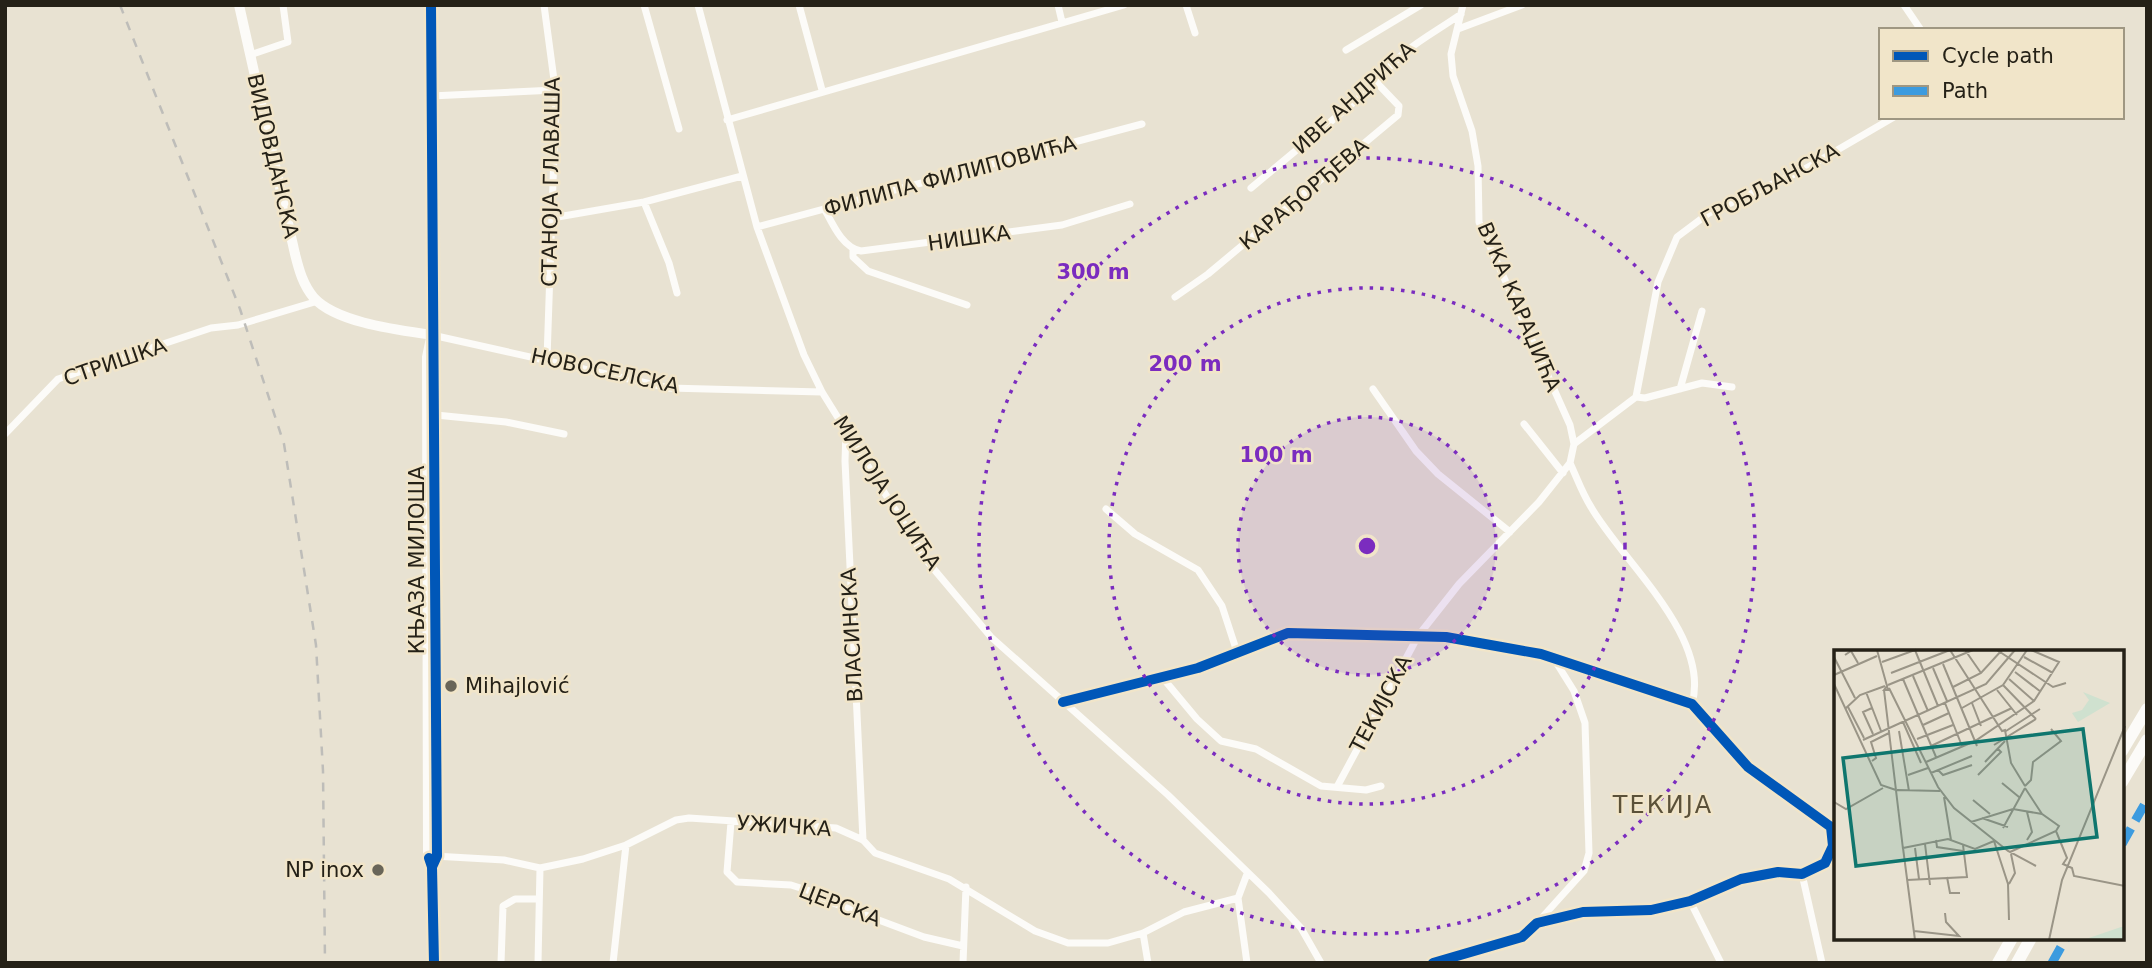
<svg xmlns="http://www.w3.org/2000/svg" width="2152" height="968" font-family="'DejaVu Sans',sans-serif">
<style>
.lines{fill:none;stroke-linecap:round;stroke-linejoin:round}
.street{stroke:#fcfbf8;stroke-width:7}
.secondary{stroke:#fcfbf8;stroke-width:10}
.highway{stroke:#fcfbf8;stroke-width:12}
.rail{stroke:#bebdb9;stroke-width:2.5;stroke-dasharray:9 9;stroke-linecap:butt}
.quiet{stroke:#3c9bdf;stroke-width:9;stroke-dasharray:18 9;stroke-linecap:butt}
.cycleway-casing{stroke:#f1e5c9;stroke-width:15}
.cycleway{stroke:#0057b8;stroke-width:10}
.ring{fill:none;stroke:#7b2cbf;stroke-width:3.5;stroke-dasharray:3.5 7}
.poi-dot{fill:#696558;stroke:#f1e5c9;stroke-width:2.5}
.labels{text-anchor:middle;dominant-baseline:central;stroke-width:5;stroke-linejoin:round;paint-order:stroke}
.street-label{font-size:21px;fill:#252117;stroke:#f1e5c9}
.poi-label{font-size:21px;fill:#252117;stroke:#f1e5c9;text-anchor:start}
.quarter-label{font-size:24px;letter-spacing:2px;fill:#5b5139;stroke:#f1e5c9}
.inset-road{fill:none;stroke:#9a9587;stroke-width:2}
.view{fill:#0f766e;fill-opacity:0.15;stroke:#0f766e;stroke-width:3.5}
.inset-edge{fill:none;stroke:#252117;stroke-width:3.5}
.centre{fill:#7b2cbf;stroke:#f1e5c9;stroke-width:3.5}
.ring-label{font-size:21px;text-anchor:middle;font-weight:bold;fill:#7b2cbf;stroke:#f1e5c9;stroke-width:5;stroke-linejoin:round;paint-order:stroke}
</style>
<rect width="100%" height="100%" fill="#e8e2d2"/>
<g class="lines">
<!-- street -->
<path class="street" d="M544,5L556,95L547,359
M644,5L679,129
M698,5L757,227L804,355L822,392L927,561L991,637L1168,795L1269,893L1301,928L1321,963
M799,5L822,90
M1058,5L1062,22
M1186,5L1195,33
M1904,5L1921,30
M1458,29L1522,5
M1346,50L1421,5
M250,55L288,42L283,5
M431,96L555,90
M727,120L1124,5
M1251,188L1377,83C1398,50 1430,36 1461,14
M644,202L669,263L677,293
M825,210C833,225 843,248 861,251L1062,225L1130,204
M552,218L644,202L742,176
M757,227L1142,124
M853,250V257L868,271L967,305
M1175,297L1208,274L1398,115L1399,106L1377,83
M432,335L669,388L822,392
M1373,389L1416,451L1438,474L1510,532
M1680,389L1702,311
M1636,397L1645,398L1702,383L1732,387
M436,415L506,422L564,434
M1524,424L1563,473
M846,430L845,461L863,840
M5,434L58,379L211,328L238,325L318,301
M1574,444L1636,397L1658,282L1677,237L1709,213L1803,170L1894,117
M1570,463C1577,478 1582,493 1591,507C1622,561 1711,636 1692,704
M1106,509L1135,534L1198,570L1222,606L1237,652
M1162,677L1197,719L1221,741L1256,749L1321,786L1366,790L1381,786
M1063,702L1198,668L1288,633L1446,637L1541,654L1692,704L1748,767L1831,827L1833,846L1825,863L1802,874L1778,872L1741,879L1690,901L1651,910L1583,912L1537,923L1522,937L1433,963
M1338,785L1418,636L1459,584L1539,502L1570,463L1574,444L1570,425L1479,222L1478,166L1472,131L1453,76L1451,54L1463,5
M731,822L727,872L737,882L791,885L813,892L828,901L924,937L963,946
M434,856L504,860L540,868L583,859L626,845L676,820L689,818L836,828L863,840L875,853L949,879L1035,931L1068,943H1108L1143,933L1184,912L1238,898
M1247,874L1238,898L1247,963
M1802,874L1822,963
M1690,901L1721,963
M1538,922L1584,871L1589,853L1585,723L1574,691L1554,659
M1143,933L1148,963
M501,963L503,906L515,899H538
M538,963L540,868
M613,963L626,845
M963,963L966,887"/>
<!-- secondary -->
<path class="secondary" d="M239,5L295,254C299,270 303,285 314,298C337,323 399,330 432,335
M431,5L437,856L432,867
M431,338L427,357L428,856L432,867L434,963"/>
<!-- highway -->
<path class="highway" d="M2122,751L2147,709
M2122,782L2147,740
M1998,963L2012,938
M2017,963L2031,938"/>
<!-- rail -->
<path class="rail" d="M120,5L240,309L284,444L316,645L323,771L325,963"/>
<!-- quiet -->
<path class="quiet" d="M2122,844L2147,800
M2052,963L2066,938"/>
<!-- cycleway casing -->
<g class="cycleway-casing">
<path id="cycleway" d="M431,5L437,856L432,867
M1063,702L1198,668L1288,633L1446,637L1541,654L1692,704L1748,767L1831,827L1833,846L1825,863L1802,874L1778,872L1741,879L1690,901L1651,910L1583,912L1537,923L1522,937L1433,963
M429,858L432,867L434,963"/>
</g>
<!-- cycleway -->
<use href="#cycleway" class="cycleway"/>
</g>
<!-- distance rings -->
<circle cx="1367" cy="546" r="129" fill="#7b2cbf" fill-opacity=".12"/>
<g class="ring">
<circle cx="1367" cy="546" r="129"/>
<circle cx="1367" cy="546" r="258"/>
<circle cx="1367" cy="546" r="388"/>
</g>
<!-- markers -->
<g class="poi-dot">
<circle cx="451" cy="686" r="7"/>
<circle cx="378" cy="870" r="7"/>
</g>
<g class="labels">
<!-- street labels -->
<g class="street-label">
<text transform="translate(1354 98) rotate(-42)">ИВЕ АНДРИЋА</text>
<text transform="translate(273 156) rotate(77)">ВИДОВДАНСКА</text>
<text transform="translate(950 176) rotate(-15)">ФИЛИПА ФИЛИПОВИЋА</text>
<text transform="translate(551 182) rotate(-89)">СТАНОЈА ГЛАВАША</text>
<text transform="translate(1770 185) rotate(-28)">ГРОБЉАНСКА</text>
<text transform="translate(1304 194) rotate(-40)">КАРАЂОРЂЕВА</text>
<text transform="translate(969 238) rotate(-8)">НИШКА</text>
<text transform="translate(1519 307) rotate(67)">ВУКА КАРАЏИЋА</text>
<text transform="translate(115 362) rotate(-19)">СТРИШКА</text>
<text transform="translate(605 371) rotate(12)">НОВОСЕЛСКА</text>
<text transform="translate(887 493) rotate(57)">МИЛОЈА ЈОЦИЋА</text>
<text transform="translate(417 560) rotate(-90)">КЊАЗА МИЛОША</text>
<text transform="translate(852 635) rotate(-93)">ВЛАСИНСКА</text>
<text transform="translate(1381 704) rotate(-62)">ТЕКИЈСКА</text>
<text transform="translate(784 826) rotate(4)">УЖИЧКА</text>
<text transform="translate(840 905) rotate(21)">ЦЕРСКА</text>
</g>
<!-- poi labels -->
<g class="poi-label">
<text x="465" y="686">Mihajlović</text>
<text x="364" y="870" text-anchor="end">NP inox</text>
</g>
<!-- quarter labels -->
<g class="quarter-label">
<text x="1663" y="805">ТЕКИЈА</text>
</g>
</g>
<!-- overview -->
<g transform="translate(1834 650)">
<rect width="290" height="290" fill="#e8e2d2"/>
<path d="M249,42L276,53L244,72L238,63L248,60L255,50ZM287,277H290V290H249Z" fill="#cfe1cf"/>
<path class="inset-road" d="M43,0L53,36L50,40H54L53,36M116,0L168,81L171,80L177,113L191,136M131,0L147,23M163,0L219,37L232,33M11,5L17,1L24,13M0,7L21,48M190,7L219,23M48,12L81,0L104,56M109,14L143,96M99,18L113,51M181,22L207,42M57,23L116,0M0,25L43,6M79,26L94,61M69,29L102,107M175,29L200,51M0,34L47,135L62,140M54,35L139,0M169,35L202,69M119,37L147,23L168,0M55,38L104,137L120,158L174,201L202,216M50,40L69,199M163,40L183,65M32,42L47,81M111,53L128,96M138,53L147,76M14,57L30,88M12,58L26,45L51,36M38,58L29,62L39,84M128,58L169,35L193,0M69,72L87,113M89,75L115,63M65,81L75,141M172,81L206,59M83,89L119,75M29,90L152,34L181,0M160,95L202,69M97,96L178,58M38,111L42,108L37,92L55,83M92,112L141,91L200,51L225,12L197,0M151,112L171,91M104,120L109,125L138,115M97,123L138,106M74,125L94,118M144,125L167,102L164,99M168,133L185,147M191,136L197,130L199,112L227,91L217,79M191,138L208,164M63,140L106,141M110,147L117,190M139,150L156,164M0,152L12,159L49,138M193,162L198,182L193,190M148,168L174,177M137,172L179,159L208,164L225,176L222,181L176,202M169,178L191,138M222,181L233,208L229,214L238,218L240,226L291,236M102,190L103,197L129,201M160,191L174,234L175,270M91,194L96,235M69,198L114,189L141,199L160,191M69,198L81,290M81,198L85,229M113,227L116,243H126M73,230L133,227L129,195M175,234L181,223L177,204M80,281L125,286L112,272L111,263M215,290L228,230L291,76"/>
<path class="view" d="M249,79L263,187L22,216L9,108Z"/>
<rect width="290" height="290" class="inset-edge"/>
</g>
<circle cx="1367" cy="546" r="10" class="centre"/>
<g class="ring-label">
<text x="1093" y="279">300 m</text>
<text x="1185" y="371">200 m</text>
<text x="1276" y="462">100 m</text>
</g>
<!-- border -->
<rect width="2152" height="968" fill="none" stroke="#252117" stroke-width="14"/>
<!-- legend -->
<rect x="1879" y="28" width="245" height="91" fill="#f1e5c9" stroke="#9f9782" stroke-width="2"/>
<rect x="1893" y="51" width="35" height="10" fill="#0057b8" stroke="#9f9782" stroke-width="2"/>
<text x="1942" y="63" font-size="21" fill="#252117">Cycle path</text>
<rect x="1893" y="86" width="35" height="10" fill="#3c9bdf" stroke="#9f9782" stroke-width="2"/>
<text x="1942" y="98" font-size="21" fill="#252117">Path</text>
</svg>
